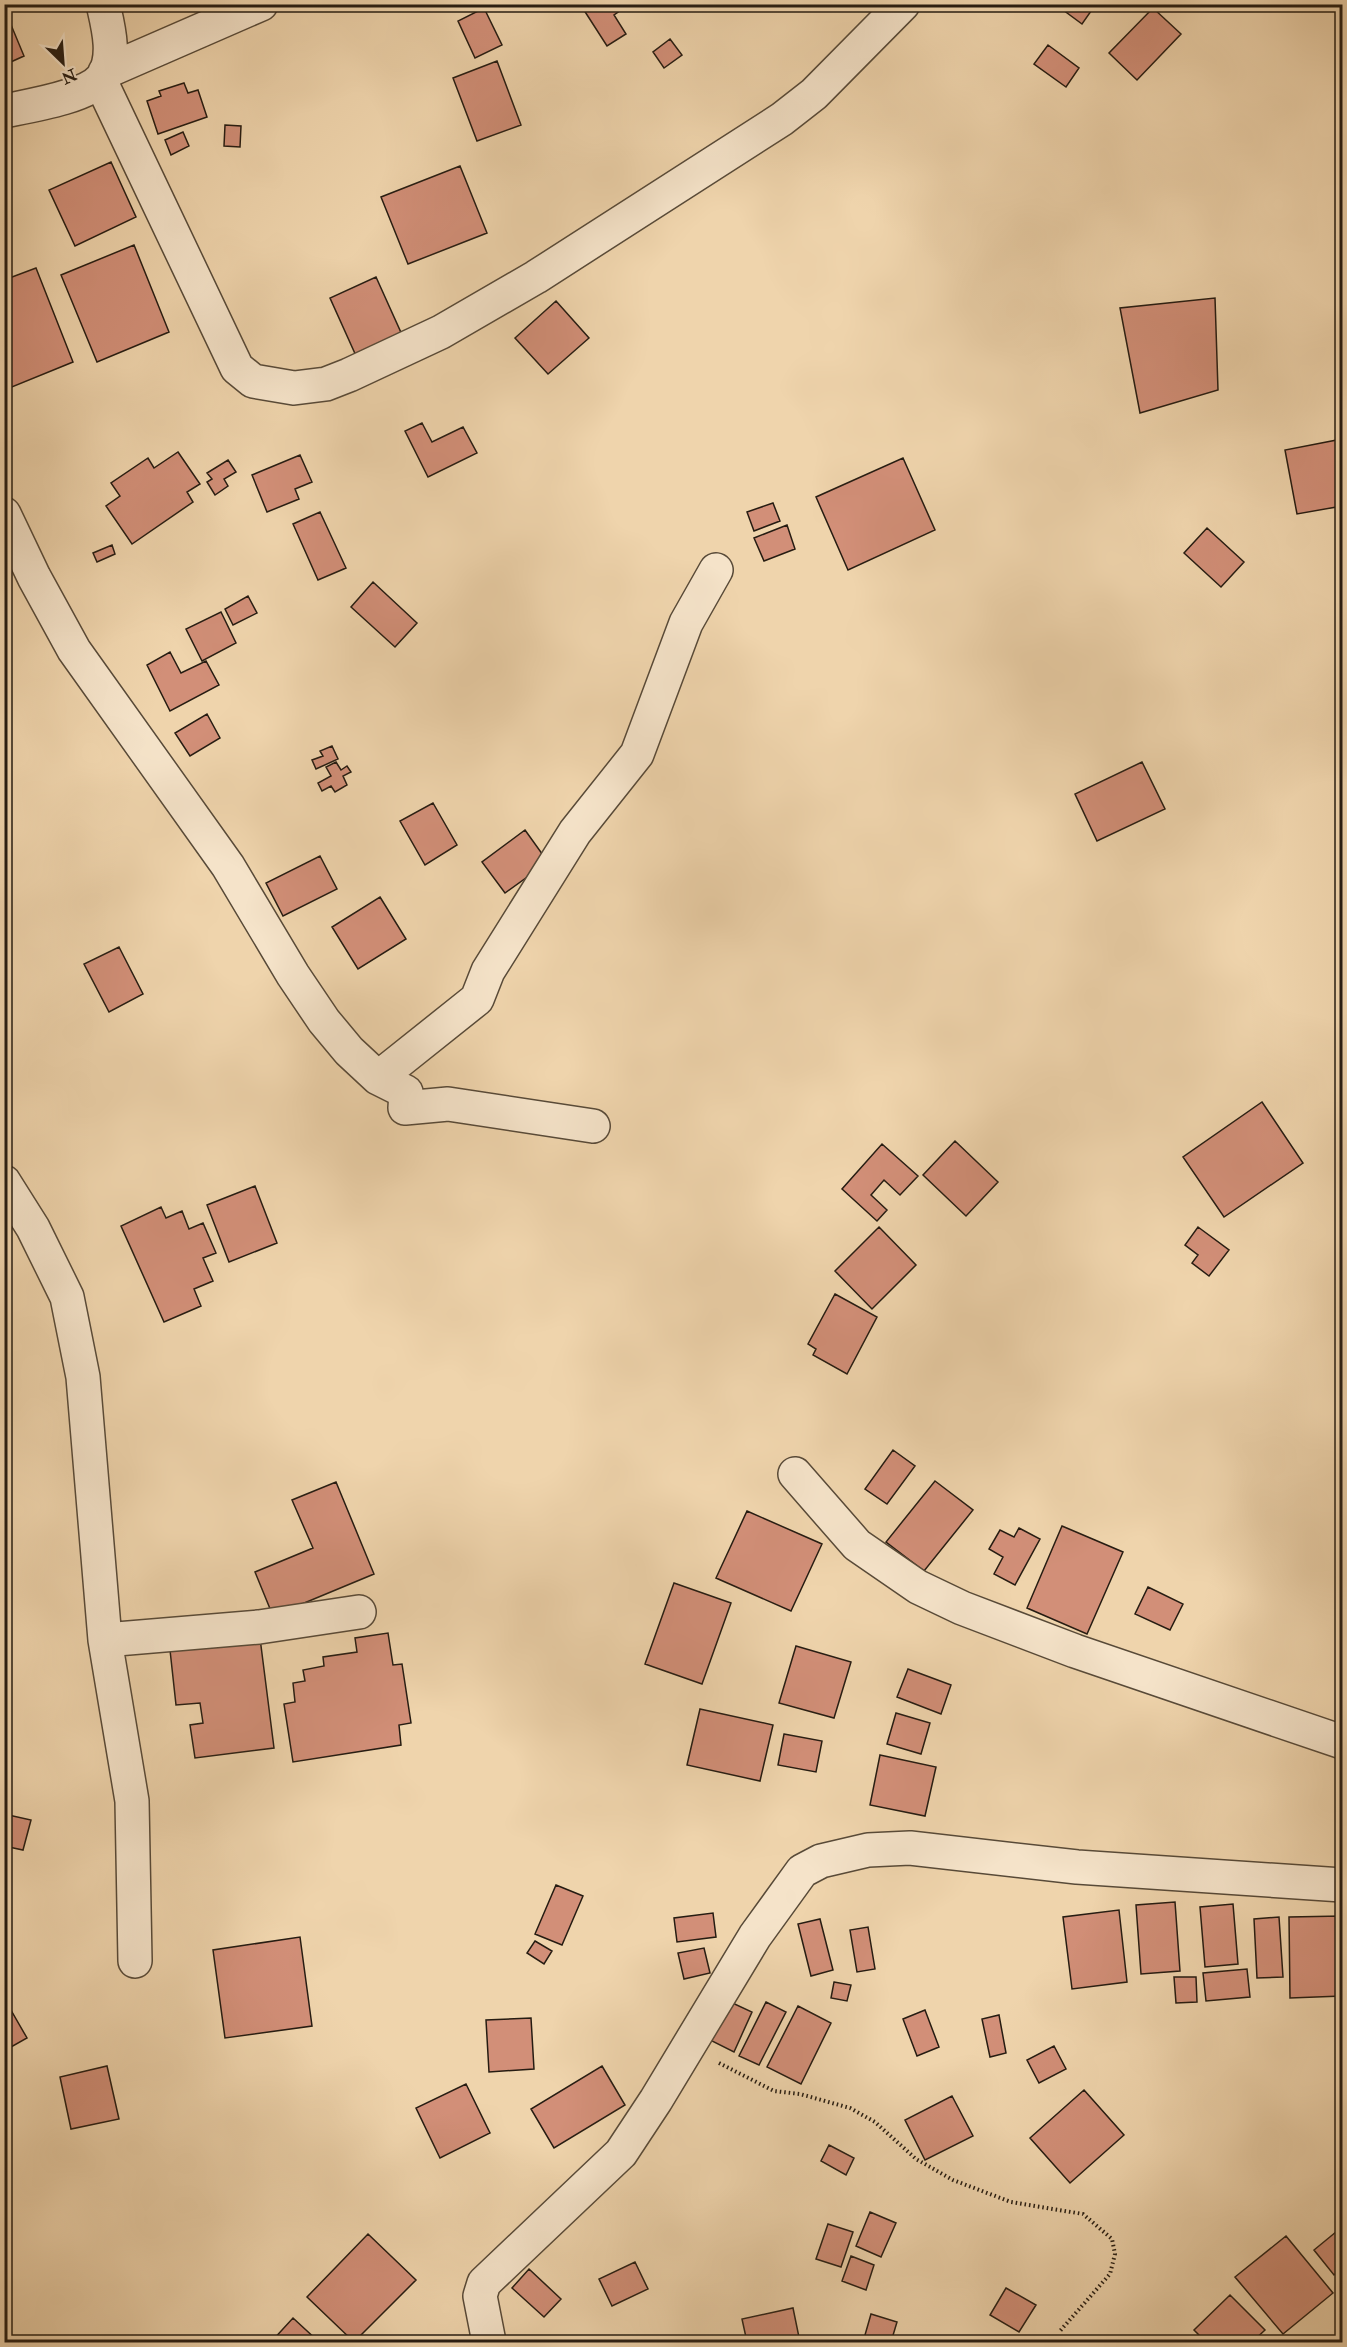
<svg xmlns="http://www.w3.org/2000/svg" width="1347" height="2347" font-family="'IM FELL Double Pica',serif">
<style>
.building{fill:#d28f78;stroke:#261c12;stroke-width:1.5}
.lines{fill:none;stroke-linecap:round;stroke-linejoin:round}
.minor-casing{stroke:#584a38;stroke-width:36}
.path{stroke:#261c12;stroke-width:4;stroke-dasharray:1.5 3;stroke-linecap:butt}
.minor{stroke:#f5e3c9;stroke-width:33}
</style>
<rect width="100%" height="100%" fill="#efd4ac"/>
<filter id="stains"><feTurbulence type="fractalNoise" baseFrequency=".00333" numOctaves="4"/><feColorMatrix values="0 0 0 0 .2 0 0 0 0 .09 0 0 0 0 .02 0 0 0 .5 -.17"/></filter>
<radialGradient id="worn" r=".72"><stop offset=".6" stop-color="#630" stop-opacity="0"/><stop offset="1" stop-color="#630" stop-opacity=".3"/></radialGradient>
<!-- building -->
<path class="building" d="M585,4H630L614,15L626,34L607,46L582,7Z
M1055,4H1096L1082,24Z
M4,8L24,56L4,65Z
M484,8L502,45L475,58L458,21Z
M1153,8L1181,34L1137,80L1109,53Z
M1342,9V80L1340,10Z
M670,39L682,55L664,68L653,52Z
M1048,45L1079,68L1066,87L1034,64Z
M497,61L521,125L477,141L453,78Z
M184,83L188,93L198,90L207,117L158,134L147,101L161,96L159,91Z
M225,125L241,126L240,147L224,146Z
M183,132L189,146L171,155L165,140Z
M111,162L136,217L75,246L49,190Z
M460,166L487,233L408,264L381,197Z
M134,245L169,332L97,362L61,275Z
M36,268L73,362L7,389L4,280Z
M376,277L403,337L357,358L330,298Z
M1215,298L1218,390L1140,413L1120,308Z
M556,301L589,338L548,374L515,338Z
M422,423L432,442L463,427L477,453L428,477L405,431Z
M1342,439V506L1297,514L1285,450Z
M178,452L200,484L187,492L193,502L132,544L106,506L120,496L111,483L148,458L154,468Z
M300,455L312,482L295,489L299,499L267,512L252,475Z
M903,458L935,530L848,570L816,497Z
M228,460L236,472L224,479L228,486L215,495L207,482L212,479L207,473Z
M773,503L780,521L754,531L747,512Z
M320,512L346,568L318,580L293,524Z
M787,525L795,549L764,561L754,538Z
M1207,528L1244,562L1221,587L1184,553Z
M112,545L115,554L97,562L93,553Z
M373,582L417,623L395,647L351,607Z
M248,596L257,613L233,625L225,609Z
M221,612L236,643L202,661L186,629Z
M170,652L181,673L206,661L219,685L170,711L147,665Z
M207,714L220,738L190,756L175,733Z
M332,746L338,759L316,769L312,760L323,756L320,751Z
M336,762L341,770L347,766L351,772L343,776L347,785L335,792L331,786L322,791L318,783L331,776L326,767Z
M1142,762L1165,809L1097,841L1075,794Z
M433,803L457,845L425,865L400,821Z
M525,830L548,862L505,893L482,862Z
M320,856L337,889L283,916L266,883Z
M380,897L406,939L358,969L332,927Z
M119,947L143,994L109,1012L84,964Z
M1262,1102L1303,1163L1224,1217L1183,1157Z
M955,1141L998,1182L966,1216L923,1175Z
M882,1144L918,1176L900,1195L884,1180L871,1195L887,1210L877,1221L842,1189Z
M255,1186L277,1243L229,1262L207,1205Z
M161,1207L166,1218L182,1211L189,1229L203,1223L216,1253L203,1258L213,1281L194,1289L201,1306L164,1322L121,1226Z
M879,1227L916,1265L872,1309L835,1271Z
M1198,1227L1229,1250L1209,1276L1192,1263L1198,1255L1185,1245Z
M835,1294L877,1317L847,1374L813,1355L816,1349L808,1344Z
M893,1450L915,1466L887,1504L865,1489Z
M935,1481L973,1510L924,1571L886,1542Z
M336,1482L374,1574L273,1616L255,1572L313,1548L292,1500Z
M747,1511L822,1544L791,1611L716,1578Z
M1062,1526L1123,1552L1087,1634L1027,1608Z
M1019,1528L1040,1539L1015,1585L994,1574L1003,1557L989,1549L1000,1530L1014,1537Z
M674,1583L731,1603L702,1684L645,1664Z
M1148,1587L1183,1604L1170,1630L1135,1614Z
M388,1633L393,1665L402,1664L411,1723L399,1725L401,1745L293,1762L284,1704L295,1702L293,1683L305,1681L303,1670L324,1666L323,1657L357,1652L355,1638Z
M260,1638L274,1748L195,1758L190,1725L203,1723L200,1703L176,1705L170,1650Z
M796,1646L851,1662L834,1718L779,1703Z
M908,1669L951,1685L941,1714L897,1697Z
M700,1709L773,1725L760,1781L687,1765Z
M896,1713L930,1723L921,1754L887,1744Z
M784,1734L822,1741L816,1772L778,1765Z
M880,1755L936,1767L925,1816L870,1805Z
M4,1814L31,1820L23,1850L4,1846Z
M556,1885L583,1896L562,1945L535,1934Z
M1175,1902L1180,1971L1141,1974L1136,1905Z
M1233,1904L1238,1964L1205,1967L1200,1907Z
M1119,1910L1127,1982L1072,1989L1063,1917Z
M713,1913L716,1937L677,1942L674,1918Z
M1342,1916V1996L1290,1998L1289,1917Z
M1279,1917L1283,1977L1257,1978L1254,1919Z
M820,1919L833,1970L811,1976L798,1924Z
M868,1927L875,1969L857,1972L850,1930Z
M300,1937L312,2026L225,2038L213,1950Z
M535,1941L552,1951L544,1964L527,1953Z
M704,1948L710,1973L684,1979L678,1953Z
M1247,1969L1250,1997L1206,2001L1203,1973Z
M1174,1977H1196L1197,2002L1176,2003Z
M834,1982L851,1985L847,2001L831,1998Z
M4,1998L27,2038L4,2051Z
M726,2000L752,2012L734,2052L708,2039Z
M766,2002L786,2012L759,2065L739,2056Z
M798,2006L831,2023L801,2084L767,2067Z
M925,2010L939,2047L917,2056L903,2019Z
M999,2015L1006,2053L990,2057L982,2019Z
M531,2018L534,2069L489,2072L486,2020Z
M1054,2046L1066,2069L1039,2083L1027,2060Z
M107,2066L119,2119L71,2129L60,2077Z
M602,2066L625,2105L554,2148L531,2109Z
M466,2084L490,2133L440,2158L416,2108Z
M1084,2090L1124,2135L1070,2183L1030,2138Z
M952,2096L973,2136L925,2160L905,2120Z
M829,2145L854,2158L846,2175L821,2161Z
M870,2212L896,2223L881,2257L856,2246Z
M828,2224L853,2232L841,2267L816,2259Z
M1342,2227V2268L1334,2275L1314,2250Z
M368,2234L416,2280L354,2342L307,2297Z
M1286,2236L1333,2293L1283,2334L1235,2277Z
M851,2256L874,2265L866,2290L842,2281Z
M635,2262L648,2289L612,2306L599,2279Z
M529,2269L561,2299L544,2317L512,2288Z
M1006,2288L1036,2305L1019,2332L990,2315Z
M1230,2295L1265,2330L1252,2342H1206L1194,2330Z
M793,2308L800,2342H747L742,2319Z
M871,2314L897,2322L891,2342H863Z
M293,2318L319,2342H271Z"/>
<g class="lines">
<!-- minor casing -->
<g class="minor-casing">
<path id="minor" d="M105,72L261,4
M100,80L237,368L253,381L294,388L326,384L349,375L441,332L536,277L782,119L814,94L903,4
M4,111C28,106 87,97 102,78C117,58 108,26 103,4
M4,514L34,577L74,650L228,866L293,975L324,1021L349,1051L378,1078L406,1092L405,1108L448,1104L593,1126
M378,1078L477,999L488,971L575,832L637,754L686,623L716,570
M4,1182L33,1228L67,1297L83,1377L105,1640L132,1801L135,1961
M795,1474L857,1545L918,1587L962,1608L1075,1651L1342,1742
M105,1640L259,1627L359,1612
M489,2342L480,2296L484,2283L621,2153L656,2100L755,1936L802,1871L821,1861L868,1850L910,1848L1077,1867L1342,1885"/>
</g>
<!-- path -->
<path class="path" d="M719,2063L774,2091L800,2094L850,2108L875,2122L916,2159L953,2180L1011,2202L1083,2214L1112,2239L1115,2254L1110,2274L1060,2331"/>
<!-- minor -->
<use href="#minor" class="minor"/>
</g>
<!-- margin -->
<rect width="1347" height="2347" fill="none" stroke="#efd4ac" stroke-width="24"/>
<rect x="6" y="6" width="1335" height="2335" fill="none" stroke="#261c12" stroke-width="3"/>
<rect x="12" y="12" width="1323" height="2323" fill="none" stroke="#261c12" stroke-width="1.5"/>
<!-- north arrow -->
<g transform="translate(63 63) rotate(155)" stroke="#f5e3c9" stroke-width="4.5" paint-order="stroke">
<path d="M0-4.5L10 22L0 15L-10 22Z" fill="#261c12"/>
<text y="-9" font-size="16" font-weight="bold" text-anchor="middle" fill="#261c12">N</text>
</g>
<rect width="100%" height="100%" filter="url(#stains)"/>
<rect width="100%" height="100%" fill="url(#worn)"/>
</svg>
